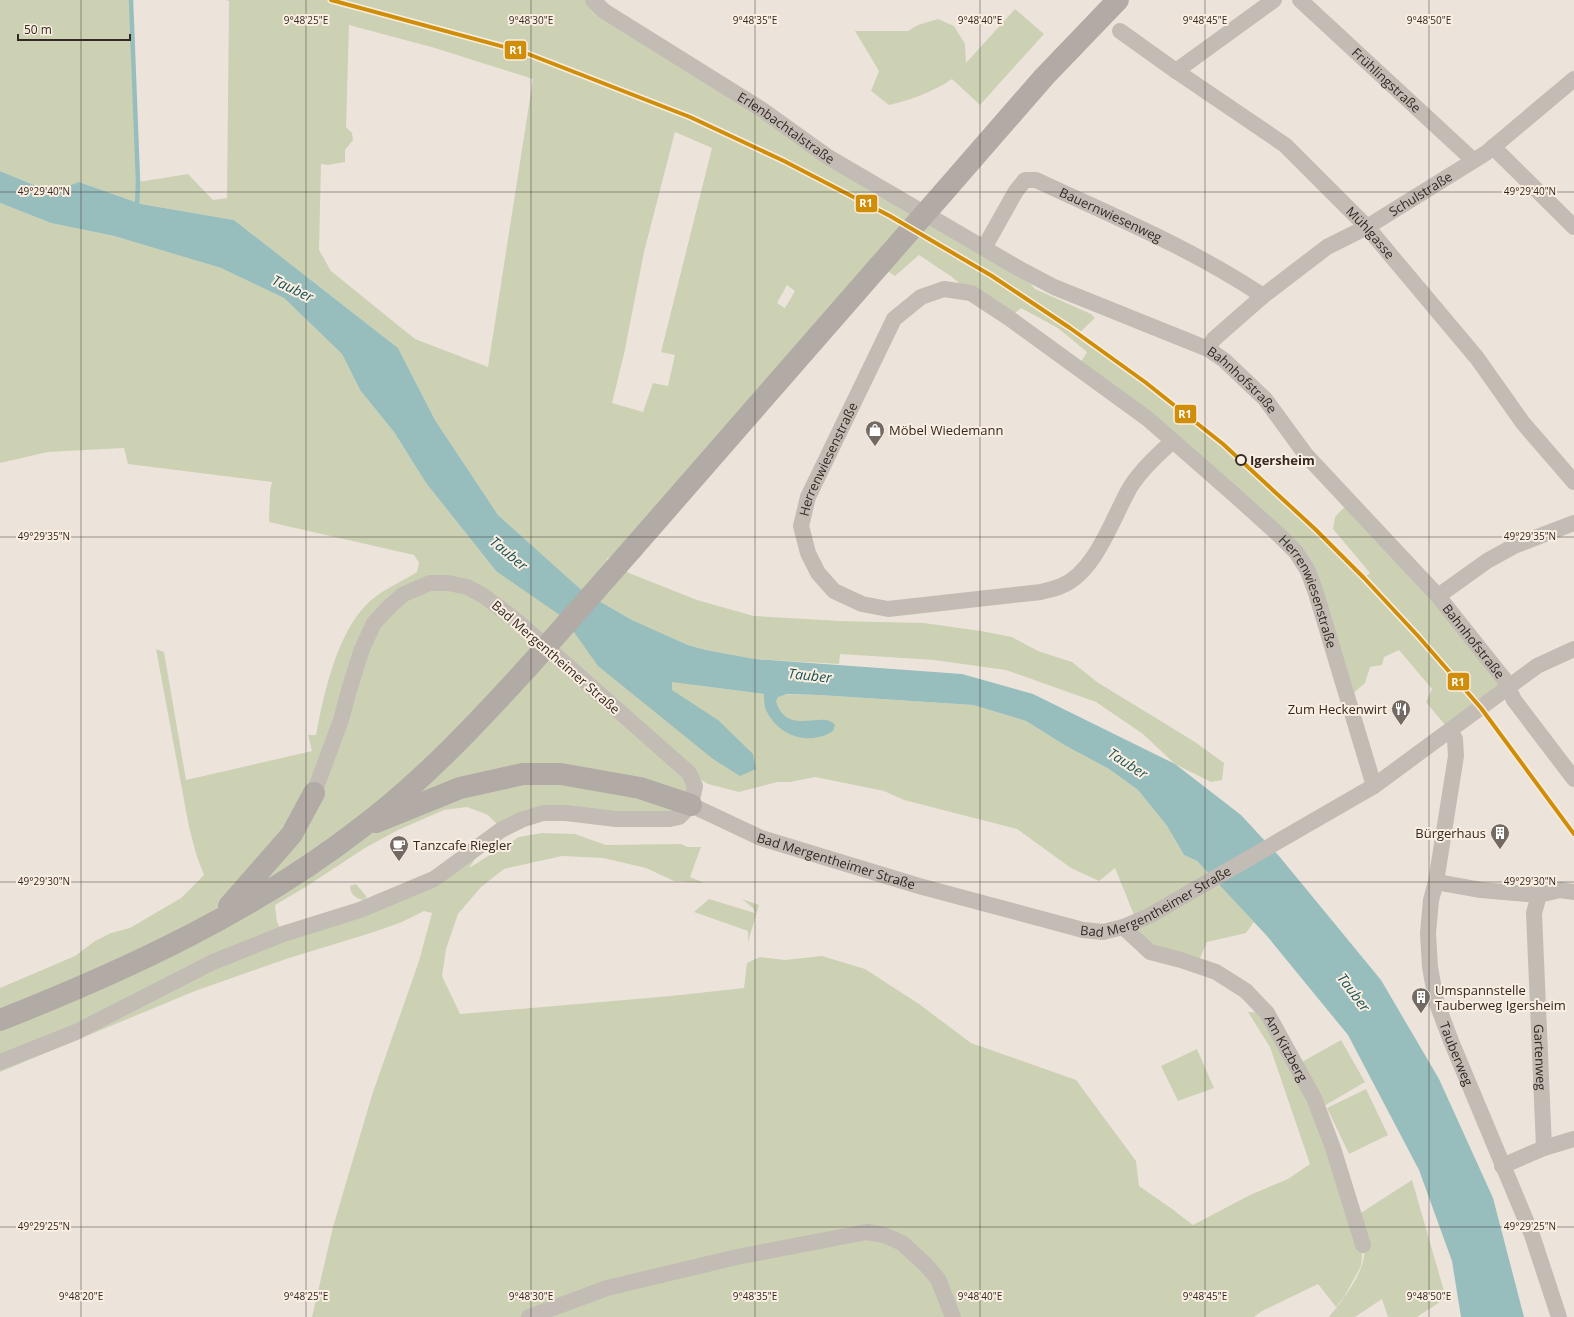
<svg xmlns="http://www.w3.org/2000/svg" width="1574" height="1317" font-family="'Open Sans',sans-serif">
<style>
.green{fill:#ccd1b4;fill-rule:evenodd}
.water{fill:#97bebd}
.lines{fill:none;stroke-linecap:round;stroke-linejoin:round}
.stream{stroke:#97bebd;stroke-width:4.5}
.minor{stroke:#c3bcb5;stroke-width:16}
.primary{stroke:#b2aaa4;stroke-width:22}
.primary-bridge{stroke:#b2aaa4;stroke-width:22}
.rail-1-casing{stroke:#faeee1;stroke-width:7}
.rail-1{stroke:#d08d07;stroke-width:4}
.ticks{fill:none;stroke:#332924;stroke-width:1;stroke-opacity:0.45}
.stop-dot{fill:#faeee1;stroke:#332924;stroke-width:2}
.labels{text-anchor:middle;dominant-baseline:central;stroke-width:4;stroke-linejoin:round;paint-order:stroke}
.street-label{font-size:13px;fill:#332924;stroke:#faeee1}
.poi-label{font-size:13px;fill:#332924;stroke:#faeee1;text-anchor:start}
.stop-label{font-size:13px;font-weight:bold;fill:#332924;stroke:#faeee1;text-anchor:start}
.water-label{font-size:14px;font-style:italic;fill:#185257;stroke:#faeee1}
.ticks-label{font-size:10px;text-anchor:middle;fill:#332924;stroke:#faeee1;stroke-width:4;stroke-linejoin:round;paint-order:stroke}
.line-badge{stroke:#faeee1;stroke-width:1.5}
.badge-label{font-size:11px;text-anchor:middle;font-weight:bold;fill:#fff}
</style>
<rect width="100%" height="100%" fill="#ece4db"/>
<!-- green -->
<path class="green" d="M0,0H131L138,182L188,174L213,200L227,198L229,1L225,0H593L1018,268L1035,289L1091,314L1095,318L1078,334C1127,369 1177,405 1223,444C1272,487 1318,532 1364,578L1370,573L1333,529L1335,517L1349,502L1508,687L1450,731L1426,702L1432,689L1399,650L1384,657L1382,665L1370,667L1365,683L1349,697L1296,552L1078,367L1087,352L1058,328L1021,308L1009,318L971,293L952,277L919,255L895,276L880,266L632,549L606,559L629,573L697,600L754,616L840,621L924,623L981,631L1012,637L1038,651L1072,662L1097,682L1195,742L1224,763L1222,780L1211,782L1175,764L1143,734L1096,702L1006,670L934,660L840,654L839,664L755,659L706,650L688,645L632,620L585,593L498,515L435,420L398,348L234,220L141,204L79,182L51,192L0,171ZM349,25L435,48L533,79L488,367L415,339L331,271L319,250L321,164L328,165L345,162V150L353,140L352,133L346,127ZM675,132L712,148L661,352L675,355L668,386L653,383L643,412L612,403L624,354L644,252ZM787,285L795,291L785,308L777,303Z
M1015,9L1044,34L980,105L952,79C933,92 911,100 889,105L871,91L879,71L855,31H908L918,25L938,19L954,26L965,44L966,63Z
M0,203L51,223L114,236L221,268L284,298L342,354L360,390L394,432L426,483L496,571L692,676L696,685L764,694L820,695L973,705L1026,721L1066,746L1109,769L1138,790L1167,826L1184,855L1197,861L1254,922L1246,933L1207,942L1197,965L1150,952L1123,927L1134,915L1115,868L1099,881L1071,868L1017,829L904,800L884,791L815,777L790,782H777L739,792L708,784L689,773L695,786L679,817L566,813L498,825L488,815L467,807L444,810L398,830L365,848L304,888L275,905L277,922L283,934L434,879L489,838L469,868L519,837L542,833L575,834L606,845L681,844L688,847H701L690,877L704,883L674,881L646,868L603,858L562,856L504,869L481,887L458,914L446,949L442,976L460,1014L671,996L744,988L747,963L760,957L785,960L822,956L865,969L919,1004L971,1043L1076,1080L1136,1161L1139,1186L1172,1209L1193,1225L1250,1195L1288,1179L1310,1164L1270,1047L1248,1012L1267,1013L1314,1098L1363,1245L1361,1266L1344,1297L1336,1307L1318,1284L1262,1311L1254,1317H312L333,1227L372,1095L419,961L432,913L424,911L402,922L374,932L286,959L195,991L0,1072V988L75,956L95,941L111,933L130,928L181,898L204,875L197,857L189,827L156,649L164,652L186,780L312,751L308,735H316C324,693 337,631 370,601C384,589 401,582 417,572L419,563L414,555L269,522L270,491L272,482L128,464L124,448L48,452L0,463Z
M356,884L367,897L363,900C356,898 350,895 350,886Z
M709,899L755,913L753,908L742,899L759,905L748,942V931L694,912Z
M1341,1040L1365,1082L1324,1106L1300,1063Z
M1197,1049L1214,1088L1178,1101L1161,1066Z
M1366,1089L1388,1135L1349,1154L1327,1108Z
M1412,1180L1446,1298L1417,1317H1388L1382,1299L1355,1317H1329C1344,1298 1369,1268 1364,1243C1363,1233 1359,1224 1356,1216Z"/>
<!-- water -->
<path class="water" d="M0,171L51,192L79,182L141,204L234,220L398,348L435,420L498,515L585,593L632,620L688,645L706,650L755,659L962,674L1033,694L1175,764L1241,815L1279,856L1381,980L1439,1079L1493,1198L1524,1317H1461L1452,1261L1419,1170L1348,1035L1267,936L1197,861L1184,855L1167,826L1138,790L1109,769L1066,746L1026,721L973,705L820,695L787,694L778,697L776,701C787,738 823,709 835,725L833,731C810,746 780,737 767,712C764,707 764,699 764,694L672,682V690L718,720L753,754L756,769L740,776L713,759L598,666L564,618L496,571L426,483L394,432L360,390L342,354L284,298L221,268L114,236L51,223L0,203Z"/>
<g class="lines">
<!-- stream -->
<path class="stream" d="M131,0L138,182L137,208"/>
<!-- minor -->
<g class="minor">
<path id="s1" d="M593,0L604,11L761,109L828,157L1018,268L1054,287L1208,349L1224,360L1265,399L1306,455L1438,596L1504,679L1514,700L1574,779"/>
<path id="s2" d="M1300,0L1473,160"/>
<path id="s3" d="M1120,31L1176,71L1285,145L1367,227L1477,358L1523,423L1574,482"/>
<path d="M1176,71L1274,0"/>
<path d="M1493,147L1574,227"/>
<path id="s4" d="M984,248L1016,191L1025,180H1036C1113,216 1193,249 1263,296"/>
<path id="s5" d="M1208,349L1214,339L1263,296L1327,247L1367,227L1486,153L1574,79"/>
<path id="s6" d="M1173,441C1158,454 1136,475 1127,493C1111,523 1094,573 1061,586C1055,589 1047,590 1041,592L888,609L862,604L834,591L818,573L808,553L801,526L808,497L894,319L921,297L944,289L971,293L1009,318L1148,419L1238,498L1279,535L1296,552L1308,571L1316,593L1374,786"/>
<path d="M1438,596L1487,561L1514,546L1574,523"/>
<path id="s7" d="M1450,731L1455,739L1456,756L1436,882L1431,900L1428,933L1430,967L1436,1001L1451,1041L1532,1235L1559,1317"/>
<path id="s8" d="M691,805L761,838L919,886L1083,930L1103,932L1123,927L1149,916L1374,786L1537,666L1574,649"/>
<path d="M1436,882L1481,890L1539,895L1560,890L1574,892"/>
<path id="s9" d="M1539,895L1534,913L1544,1148"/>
<path id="s10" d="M1123,927L1150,952L1181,960L1216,972L1246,991L1267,1013L1314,1098L1333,1148L1363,1245"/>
<path d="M0,1062L76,1032L213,962L283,934L360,910L434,879L501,830L521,820L543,813H566L616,819H670L679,817L691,805L695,786L689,773L518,622L484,596L467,587L448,583H430L404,594L391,605L374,623L362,649L349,690L341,720L314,793"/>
<path d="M1502,1166L1544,1148L1574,1139"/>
<path d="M529,1317L607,1288L737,1257L867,1232L884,1235L902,1243L926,1265L938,1279L953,1317"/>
</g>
<!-- primary -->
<path class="primary" d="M943,193L1044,77L1118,0
M632,549L879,266
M376,822L460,788L523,774H561L640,788L691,805
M229,906L292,834L314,793
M0,1020C127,970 254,911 362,827C424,780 478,722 530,665"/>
<!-- primary-bridge -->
<path class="primary-bridge" d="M879,266L943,193
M530,665L632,549"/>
<!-- rail-1 casing -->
<g class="rail-1-casing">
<path id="rail-1" d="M331,0L523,52L690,117L784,161L890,216L992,276L1070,328L1145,382L1223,444L1315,529L1364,578L1418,636L1481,708L1574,834"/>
</g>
<!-- rail-1 -->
<use href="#rail-1" class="rail-1"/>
</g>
<!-- ticks -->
<path class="ticks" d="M81,0V1317M306,0V1317M531,0V1317M755,0V1317M980,0V1317M1205,0V1317M1429,0V1317M0,192H1574M0,537H1574M0,882H1574M0,1227H1574"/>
<!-- icons -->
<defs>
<g id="shop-pin" transform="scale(1)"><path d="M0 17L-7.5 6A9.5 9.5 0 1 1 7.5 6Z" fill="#746a64" stroke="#faeee1"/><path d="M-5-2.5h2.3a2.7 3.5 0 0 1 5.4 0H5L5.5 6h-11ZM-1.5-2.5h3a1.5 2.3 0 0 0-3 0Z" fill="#fff"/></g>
<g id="restaurant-pin" transform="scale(1)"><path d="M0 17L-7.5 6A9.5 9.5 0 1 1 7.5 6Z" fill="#746a64" stroke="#faeee1"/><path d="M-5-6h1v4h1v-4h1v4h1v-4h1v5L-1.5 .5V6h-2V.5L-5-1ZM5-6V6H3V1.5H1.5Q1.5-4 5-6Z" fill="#fff"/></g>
<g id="building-pin" transform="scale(1)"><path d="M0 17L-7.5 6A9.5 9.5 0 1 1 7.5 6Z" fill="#746a64" stroke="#faeee1"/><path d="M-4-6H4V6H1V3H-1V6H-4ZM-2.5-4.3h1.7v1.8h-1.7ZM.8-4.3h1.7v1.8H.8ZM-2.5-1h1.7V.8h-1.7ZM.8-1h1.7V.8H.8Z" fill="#fff"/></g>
<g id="cafe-pin" transform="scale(1)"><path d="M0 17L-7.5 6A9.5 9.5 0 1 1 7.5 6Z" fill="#746a64" stroke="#faeee1"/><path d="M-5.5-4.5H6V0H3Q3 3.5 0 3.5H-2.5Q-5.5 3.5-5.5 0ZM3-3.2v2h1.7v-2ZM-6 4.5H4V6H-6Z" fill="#fff"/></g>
</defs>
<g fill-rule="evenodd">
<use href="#shop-pin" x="875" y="430"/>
<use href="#restaurant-pin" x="1401" y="709"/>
<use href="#building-pin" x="1500" y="833"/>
<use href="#cafe-pin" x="399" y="845"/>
<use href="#building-pin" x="1421" y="997"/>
</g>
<!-- markers -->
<circle class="stop-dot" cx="1241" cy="460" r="5"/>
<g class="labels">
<!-- street labels -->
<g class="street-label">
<text stroke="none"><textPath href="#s2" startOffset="118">Frühlingstraße</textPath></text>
<text stroke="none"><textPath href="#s1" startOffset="232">Erlenbachtalstraße</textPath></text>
<text stroke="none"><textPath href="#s5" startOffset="265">Schulstraße</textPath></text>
<text stroke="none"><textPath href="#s4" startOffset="173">Bauernwiesenweg</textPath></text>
<text stroke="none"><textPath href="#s3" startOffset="323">Mühlgasse</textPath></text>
<text stroke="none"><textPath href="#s1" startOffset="756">Bahnhofstraße</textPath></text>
<text stroke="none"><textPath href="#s6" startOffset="565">Herrenwiesenstraße</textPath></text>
<text stroke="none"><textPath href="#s6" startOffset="1264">Herrenwiesenstraße</textPath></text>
<text stroke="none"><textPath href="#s1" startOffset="1106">Bahnhofstraße</textPath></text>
<text transform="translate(556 657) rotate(41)">Bad Mergentheimer Straße</text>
<text stroke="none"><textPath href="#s8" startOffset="156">Bad Mergentheimer Straße</textPath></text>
<text stroke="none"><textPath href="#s8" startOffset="492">Bad Mergentheimer Straße</textPath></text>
<text stroke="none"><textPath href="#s10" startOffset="212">Am Kitzberg</textPath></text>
<text stroke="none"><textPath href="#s7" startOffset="331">Tauberweg</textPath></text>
<text stroke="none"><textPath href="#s9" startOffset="163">Gartenweg</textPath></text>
</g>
<!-- poi labels -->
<g class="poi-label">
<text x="889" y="430">Möbel Wiedemann</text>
<text x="1387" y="709" text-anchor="end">Zum Heckenwirt</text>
<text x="1486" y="833" text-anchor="end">Bürgerhaus</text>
<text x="413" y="845">Tanzcafe Riegler</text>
<text x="1435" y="990">Umspannstelle<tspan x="1435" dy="15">Tauberweg Igersheim</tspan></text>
</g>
<!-- stop labels -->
<g class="stop-label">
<text x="1250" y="460">Igersheim</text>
</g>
<!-- water labels -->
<g class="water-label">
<text transform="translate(293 288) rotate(26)">Tauber</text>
<text transform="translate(509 553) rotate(40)">Tauber</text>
<text transform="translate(810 675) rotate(6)">Tauber</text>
<text transform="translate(1128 763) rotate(33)">Tauber</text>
<text transform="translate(1354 992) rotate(53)">Tauber</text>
</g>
</g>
<g class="ticks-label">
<text x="306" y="24">9°48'25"E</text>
<text x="531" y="24">9°48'30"E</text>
<text x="755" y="24">9°48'35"E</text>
<text x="980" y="24">9°48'40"E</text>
<text x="1205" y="24">9°48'45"E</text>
<text x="1429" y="24">9°48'50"E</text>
<text x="44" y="195">49°29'40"N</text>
<text x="1530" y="195">49°29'40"N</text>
<text x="44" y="540">49°29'35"N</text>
<text x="1530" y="540">49°29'35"N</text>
<text x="44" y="885">49°29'30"N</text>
<text x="1530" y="885">49°29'30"N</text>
<text x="44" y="1230">49°29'25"N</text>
<text x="1530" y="1230">49°29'25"N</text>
<text x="81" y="1300">9°48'20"E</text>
<text x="306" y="1300">9°48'25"E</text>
<text x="531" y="1300">9°48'30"E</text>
<text x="755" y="1300">9°48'35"E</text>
<text x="980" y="1300">9°48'40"E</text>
<text x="1205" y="1300">9°48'45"E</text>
<text x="1429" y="1300">9°48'50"E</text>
</g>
<g class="line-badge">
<rect x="504" y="40" width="23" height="20" rx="4" fill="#d08d07"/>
<rect x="855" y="194" width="23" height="19" rx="4" fill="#d08d07"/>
<rect x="1174" y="404" width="23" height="20" rx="4" fill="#d08d07"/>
<rect x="1447" y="672" width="23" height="19" rx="4" fill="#d08d07"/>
</g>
<g class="badge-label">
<text x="516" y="54">R1</text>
<text x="866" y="207">R1</text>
<text x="1185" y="418">R1</text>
<text x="1458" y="686">R1</text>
</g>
<!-- scale -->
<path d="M18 34v6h112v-6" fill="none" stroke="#332924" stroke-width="2"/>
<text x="24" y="34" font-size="12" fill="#332924" stroke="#faeee1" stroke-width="3" paint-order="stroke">50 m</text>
</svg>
